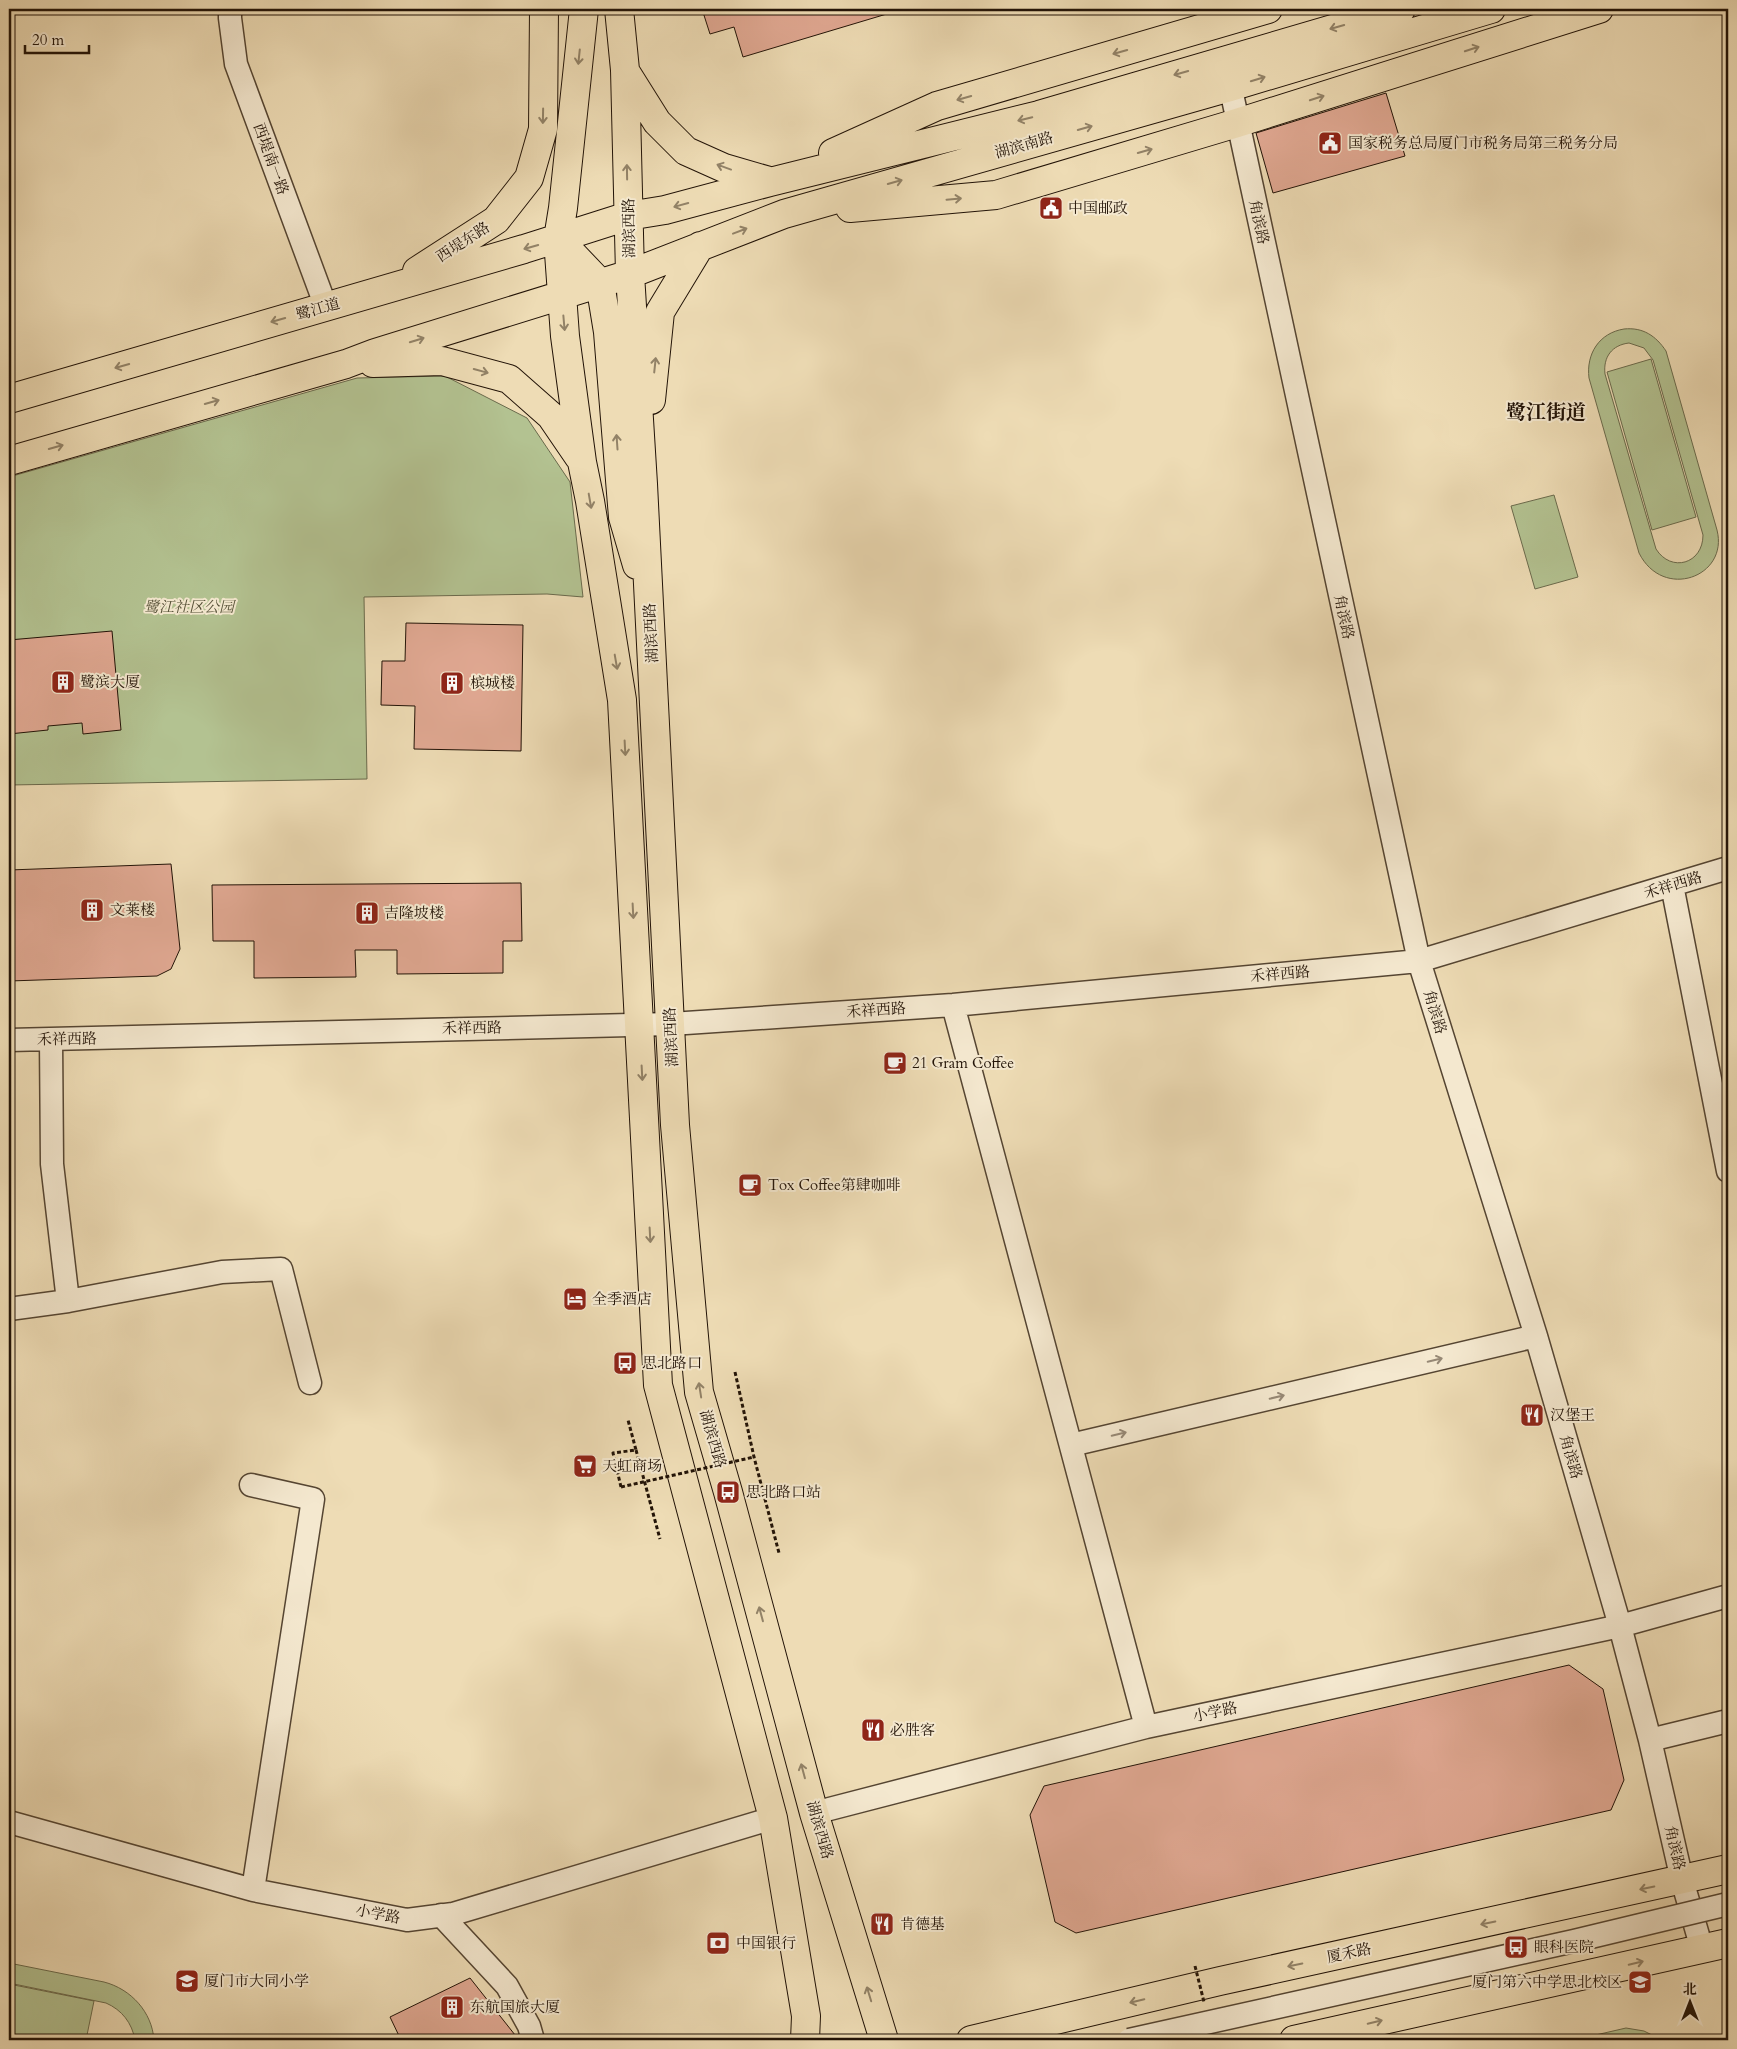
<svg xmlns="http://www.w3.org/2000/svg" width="1737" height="2049" font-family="Cardo,'Noto Serif SC',serif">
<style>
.green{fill:#b3c291;stroke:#6a6a4c;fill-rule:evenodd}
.building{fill:#e0a892;stroke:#221307}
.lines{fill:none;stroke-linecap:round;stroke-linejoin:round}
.minor-casing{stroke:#554532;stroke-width:25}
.major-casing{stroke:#221307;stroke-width:30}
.path{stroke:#221307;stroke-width:3;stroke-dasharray:4 2.5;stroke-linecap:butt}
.minor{stroke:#f4e8cf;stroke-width:22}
.major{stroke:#eedcb5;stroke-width:28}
.minor-bridge-casing{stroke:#554532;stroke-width:25;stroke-linecap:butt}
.path-bridge{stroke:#221307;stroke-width:3;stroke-dasharray:4 2.5;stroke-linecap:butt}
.minor-bridge{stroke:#f4e8cf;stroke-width:22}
.oneway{stroke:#928267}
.oneway2{stroke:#968875}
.labels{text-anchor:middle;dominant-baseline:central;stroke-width:4;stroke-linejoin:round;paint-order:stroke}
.poi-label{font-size:15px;fill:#221307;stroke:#f4e8cf;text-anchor:start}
.street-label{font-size:15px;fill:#221307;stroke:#f4e8cf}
.park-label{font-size:15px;font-style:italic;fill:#555037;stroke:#f4e8cf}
.district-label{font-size:20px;font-weight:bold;fill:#221307;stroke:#f4e8cf}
</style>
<rect width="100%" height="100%" fill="#eedcb5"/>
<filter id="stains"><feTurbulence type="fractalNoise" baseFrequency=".004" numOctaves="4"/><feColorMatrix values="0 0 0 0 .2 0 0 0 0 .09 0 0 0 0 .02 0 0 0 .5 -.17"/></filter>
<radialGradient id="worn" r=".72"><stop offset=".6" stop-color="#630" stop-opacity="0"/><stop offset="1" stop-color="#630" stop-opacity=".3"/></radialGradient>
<!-- green -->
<path class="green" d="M1624,329C1643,327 1656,336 1666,351L1717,530C1729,577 1663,601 1639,553L1589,378C1586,354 1599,333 1624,329ZM1629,343L1644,348L1653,360L1703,535C1703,564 1671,573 1656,549L1605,374C1603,357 1612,345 1629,343Z
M1651,359L1696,517L1652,530L1607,372Z
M445,376L527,418L570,482L583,597L547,594L364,597L367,779L9,785V477L357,378Z
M1554,495L1578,577L1535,589L1511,506Z
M9,1963L104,1982C131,1989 152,2012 154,2040H135C132,2023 122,2010 106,2003L9,1983Z
M9,1984L94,2001L86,2040H9Z
M1626,2028L1644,2031L1662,2040H1574Z"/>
<!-- building -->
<path class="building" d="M702,9H889L890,13L743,57L734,27L710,34Z
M1386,93L1405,156L1273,193L1256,133Z
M406,623L523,625L521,751L414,749L415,706L381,705L382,661H405Z
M112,631L121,730L83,734L82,723L48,726V730L9,734V640Z
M171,864L180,949L171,969L157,976L9,981V870Z
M521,883L522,941H503V973L397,974V950H355L356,977L254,978V941H213L212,885Z
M1569,1665L1603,1689L1624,1780L1611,1810L1076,1933L1055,1922L1030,1815L1044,1786Z
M470,1978L519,2040H401L390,2017Z"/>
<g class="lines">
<!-- minor casing -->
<g class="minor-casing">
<path id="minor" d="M230,9V18L236,64L326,307
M1227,71L1419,961L1536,1336L1620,1626L1650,1740L1682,1880L1702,1949
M1672,885L1728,1171
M953,1005L1146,1727
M51,1039L52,1164L68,1301
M9,1040L671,1024L953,1005L1419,961L1728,868
M9,1309L68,1301L222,1272L281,1269L310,1383
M1071,1445L1536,1336
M251,1485L313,1499L253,1890
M1650,1740L1728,1721
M814,1813L1146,1727L1620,1626L1728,1596
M9,1822L253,1890L407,1920L453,1914L773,1818
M441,1915L507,1986L529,2026L533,2040"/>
</g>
<!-- major casing -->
<g class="major-casing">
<path id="major" d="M584,9L563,208L558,239L565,336L582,462L590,501L622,700L658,1385L773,1818L806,2016L805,2040
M619,9L625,70L630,274L643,484L675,1125L699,1392L728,1492L814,1813L884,2040
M625,71L657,122L686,151L724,168L769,181
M833,153L937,106L1268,9
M850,208L996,195L1237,123L1599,9
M558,239L600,283L608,332L623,517L637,565
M417,271L496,220L529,178L543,129L544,9
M373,363L442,361L509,379L551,416L579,457
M9,399L524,249L628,216L665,210L770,182L1039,115L1401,9
M651,400L660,312L700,246
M9,461L346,364L375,353L630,274L784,214L1230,87L1491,9
M971,2040L1220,1981L1728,1869
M1294,2040L1728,1943"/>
</g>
<!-- path -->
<path class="path" d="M735,1372L754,1457L779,1553
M636,1450L660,1539
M621,1487L613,1453L636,1450L628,1420"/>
<!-- minor -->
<use href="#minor" class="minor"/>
<!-- major -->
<use href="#major" class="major"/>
<!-- minor-bridge casing -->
<g class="minor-bridge-casing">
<path id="minor-bridge" d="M1129,2040L1574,1941L1728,1904"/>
</g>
<!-- path-bridge -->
<path class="path-bridge" d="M621,1487L754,1457
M1195,1966L1204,2002"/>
<!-- minor-bridge -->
<use href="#minor-bridge" class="minor-bridge"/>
</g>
<!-- one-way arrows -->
<defs><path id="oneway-shaft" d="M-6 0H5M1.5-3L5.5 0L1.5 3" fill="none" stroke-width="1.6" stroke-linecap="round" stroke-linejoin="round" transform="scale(1.25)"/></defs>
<g class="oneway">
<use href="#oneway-shaft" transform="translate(1337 27) rotate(164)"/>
<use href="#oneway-shaft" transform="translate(1472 49) rotate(-18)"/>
<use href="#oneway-shaft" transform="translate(1120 52) rotate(164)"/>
<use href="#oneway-shaft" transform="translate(579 57) rotate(96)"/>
<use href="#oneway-shaft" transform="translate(1181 73) rotate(164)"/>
<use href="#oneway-shaft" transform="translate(1258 79) rotate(-17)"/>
<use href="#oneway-shaft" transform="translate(964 98) rotate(164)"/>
<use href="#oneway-shaft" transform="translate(1317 98) rotate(-18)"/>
<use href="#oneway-shaft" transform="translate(543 116) rotate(91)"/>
<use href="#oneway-shaft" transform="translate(1025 119) rotate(166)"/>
<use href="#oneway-shaft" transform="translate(1085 128) rotate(-16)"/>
<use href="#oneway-shaft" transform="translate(1145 151) rotate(-16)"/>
<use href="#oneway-shaft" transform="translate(724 167) rotate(-160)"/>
<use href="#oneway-shaft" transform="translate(627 172) rotate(-91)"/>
<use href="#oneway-shaft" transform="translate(895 182) rotate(-16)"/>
<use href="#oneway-shaft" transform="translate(954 199) rotate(-5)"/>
<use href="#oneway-shaft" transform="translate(681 205) rotate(165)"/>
<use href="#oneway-shaft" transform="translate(740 231) rotate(-21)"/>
<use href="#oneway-shaft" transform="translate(531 247) rotate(164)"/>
<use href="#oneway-shaft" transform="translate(278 320) rotate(164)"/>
<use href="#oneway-shaft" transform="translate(564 323) rotate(85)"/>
<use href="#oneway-shaft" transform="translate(417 340) rotate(-17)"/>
<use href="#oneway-shaft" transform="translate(655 365) rotate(-84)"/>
<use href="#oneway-shaft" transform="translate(122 366) rotate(164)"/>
<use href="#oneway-shaft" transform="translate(481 371) rotate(15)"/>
<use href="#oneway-shaft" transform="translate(212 402) rotate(-16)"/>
<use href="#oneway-shaft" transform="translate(617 442) rotate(-94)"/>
<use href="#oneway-shaft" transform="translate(56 447) rotate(-16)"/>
<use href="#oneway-shaft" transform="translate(590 501) rotate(80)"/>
<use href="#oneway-shaft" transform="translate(616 662) rotate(80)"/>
<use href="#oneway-shaft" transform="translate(625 748) rotate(87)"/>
<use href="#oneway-shaft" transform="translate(633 911) rotate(87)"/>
<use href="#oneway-shaft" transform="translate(642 1073) rotate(87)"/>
<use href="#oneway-shaft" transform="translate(650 1235) rotate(87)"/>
<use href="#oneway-shaft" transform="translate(700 1390) rotate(-99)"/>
<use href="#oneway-shaft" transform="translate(761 1614) rotate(-105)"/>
<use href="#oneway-shaft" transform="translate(803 1771) rotate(-105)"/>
<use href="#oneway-shaft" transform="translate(1647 1888) rotate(168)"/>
<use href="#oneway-shaft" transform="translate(1488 1923) rotate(168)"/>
<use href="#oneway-shaft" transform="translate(1636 1963) rotate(-13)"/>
<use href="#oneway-shaft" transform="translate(1295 1965) rotate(168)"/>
<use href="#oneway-shaft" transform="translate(869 1994) rotate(-107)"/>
<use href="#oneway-shaft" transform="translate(1137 2001) rotate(167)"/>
<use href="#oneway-shaft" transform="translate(1375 2022) rotate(-13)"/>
</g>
<g class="oneway2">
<use href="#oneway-shaft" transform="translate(1435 1360) rotate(-13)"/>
<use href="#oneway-shaft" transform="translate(1277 1397) rotate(-13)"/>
<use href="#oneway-shaft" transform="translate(1119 1434) rotate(-13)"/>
</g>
<!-- icons -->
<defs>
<g id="civic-square" transform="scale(1.25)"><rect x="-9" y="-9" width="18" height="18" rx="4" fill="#8f2418" stroke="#f4e8cf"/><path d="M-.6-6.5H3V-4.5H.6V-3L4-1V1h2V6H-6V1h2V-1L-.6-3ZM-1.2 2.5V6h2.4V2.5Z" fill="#fff"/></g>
<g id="building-square" transform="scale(1.25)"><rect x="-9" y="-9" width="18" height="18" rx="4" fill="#8f2418" stroke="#f4e8cf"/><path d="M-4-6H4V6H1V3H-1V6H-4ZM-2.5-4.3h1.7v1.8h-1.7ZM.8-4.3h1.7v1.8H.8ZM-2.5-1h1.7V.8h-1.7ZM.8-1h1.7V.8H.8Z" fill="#fff"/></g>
<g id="cafe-square" transform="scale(1.25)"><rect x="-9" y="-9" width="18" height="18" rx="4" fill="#8f2418" stroke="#f4e8cf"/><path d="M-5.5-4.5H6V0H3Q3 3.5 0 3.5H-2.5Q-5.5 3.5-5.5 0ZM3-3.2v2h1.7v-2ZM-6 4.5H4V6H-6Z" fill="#fff"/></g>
<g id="hotel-square" transform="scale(1.25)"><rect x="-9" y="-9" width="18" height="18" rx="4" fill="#8f2418" stroke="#f4e8cf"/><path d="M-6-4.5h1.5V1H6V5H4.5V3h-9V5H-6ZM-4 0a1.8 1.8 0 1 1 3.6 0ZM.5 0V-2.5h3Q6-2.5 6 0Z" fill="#fff"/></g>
<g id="bus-square" transform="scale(1.25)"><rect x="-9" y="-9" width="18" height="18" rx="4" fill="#8f2418" stroke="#f4e8cf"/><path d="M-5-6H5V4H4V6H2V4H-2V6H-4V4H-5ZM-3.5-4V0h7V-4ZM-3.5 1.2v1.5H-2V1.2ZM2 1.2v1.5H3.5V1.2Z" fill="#fff"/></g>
<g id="restaurant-square" transform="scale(1.25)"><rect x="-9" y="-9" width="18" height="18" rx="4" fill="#8f2418" stroke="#f4e8cf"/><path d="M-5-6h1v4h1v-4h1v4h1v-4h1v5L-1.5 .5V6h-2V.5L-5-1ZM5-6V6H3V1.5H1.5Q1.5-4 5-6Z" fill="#fff"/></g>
<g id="supermarket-square" transform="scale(1.25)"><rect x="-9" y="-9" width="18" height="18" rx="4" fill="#8f2418" stroke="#f4e8cf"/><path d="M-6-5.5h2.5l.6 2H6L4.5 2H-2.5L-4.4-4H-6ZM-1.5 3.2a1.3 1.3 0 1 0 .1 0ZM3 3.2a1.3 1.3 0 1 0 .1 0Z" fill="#fff"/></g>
<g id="bank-square" transform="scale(1.25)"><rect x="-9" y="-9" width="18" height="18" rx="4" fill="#8f2418" stroke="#f4e8cf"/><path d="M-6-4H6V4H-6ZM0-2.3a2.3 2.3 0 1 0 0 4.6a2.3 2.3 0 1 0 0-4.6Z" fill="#fff"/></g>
<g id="school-square" transform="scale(1.25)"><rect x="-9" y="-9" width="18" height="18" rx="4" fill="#8f2418" stroke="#f4e8cf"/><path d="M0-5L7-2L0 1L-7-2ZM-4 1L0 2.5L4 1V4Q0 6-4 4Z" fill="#fff"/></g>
</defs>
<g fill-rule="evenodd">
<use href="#civic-square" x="1330" y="143"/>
<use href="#civic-square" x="1051" y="208"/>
<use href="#building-square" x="63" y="682"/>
<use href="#building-square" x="452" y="683"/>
<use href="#building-square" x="92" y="910"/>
<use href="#building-square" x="367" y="913"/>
<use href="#cafe-square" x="895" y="1063"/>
<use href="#cafe-square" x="750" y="1185"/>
<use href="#hotel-square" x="575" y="1299"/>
<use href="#bus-square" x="625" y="1363"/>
<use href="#restaurant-square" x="1532" y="1415"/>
<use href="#supermarket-square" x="585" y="1466"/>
<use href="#bus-square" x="728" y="1492"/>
<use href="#restaurant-square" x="873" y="1730"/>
<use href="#restaurant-square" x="882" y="1924"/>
<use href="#bank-square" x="718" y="1943"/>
<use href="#bus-square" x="1516" y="1947"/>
<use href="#school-square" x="187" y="1981"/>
<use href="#school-square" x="1640" y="1982"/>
<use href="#building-square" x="452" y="2007"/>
</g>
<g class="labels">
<!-- poi labels -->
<g class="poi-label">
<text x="1348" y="143">国家税务总局厦门市税务局第三税务分局</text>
<text x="1068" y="208">中国邮政</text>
<text x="80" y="682">鹭滨大厦</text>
<text x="470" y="683">槟城楼</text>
<text x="110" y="910">文莱楼</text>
<text x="384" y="913">吉隆坡楼</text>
<text x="912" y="1063">21 Gram Coffee</text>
<text x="768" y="1185">Tox Coffee第肆咖啡</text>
<text x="592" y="1299">全季酒店</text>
<text x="642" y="1363">思北路口</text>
<text x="1550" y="1415">汉堡王</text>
<text x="602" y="1466">天虹商场</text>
<text x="746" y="1492">思北路口站</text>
<text x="890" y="1730">必胜客</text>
<text x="900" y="1924">肯德基</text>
<text x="736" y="1943">中国银行</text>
<text x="1534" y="1947">眼科医院</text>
<text x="204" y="1981">厦门市大同小学</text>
<text x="1622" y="1982" text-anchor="end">厦门第六中学思北校区</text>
<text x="470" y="2007">东航国旅大厦</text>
</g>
<!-- street labels -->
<g class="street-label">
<text transform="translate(1024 145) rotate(-16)">湖滨南路</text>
<text transform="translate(271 159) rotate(70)">西堤南一路</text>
<text transform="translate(1259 222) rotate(78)">角滨路</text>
<text transform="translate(629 228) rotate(-91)">湖滨西路</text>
<text transform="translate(463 242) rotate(-33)">西堤东路</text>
<text transform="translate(318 309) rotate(-16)">鹭江道</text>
<text transform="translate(1344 617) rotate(78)">角滨路</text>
<text transform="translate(651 633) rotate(-93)">湖滨西路</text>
<text transform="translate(1673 885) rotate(-17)">禾祥西路</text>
<text transform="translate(1280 974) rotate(-5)">禾祥西路</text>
<text transform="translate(876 1010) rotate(-4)">禾祥西路</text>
<text transform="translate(1435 1012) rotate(73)">角滨路</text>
<text transform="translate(472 1028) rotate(-1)">禾祥西路</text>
<text transform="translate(671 1037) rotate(-93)">湖滨西路</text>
<text transform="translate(67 1039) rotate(-1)">禾祥西路</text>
<text transform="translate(713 1439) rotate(74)">湖滨西路</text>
<text transform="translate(1571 1457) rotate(74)">角滨路</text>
<text transform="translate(1215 1712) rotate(-12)">小学路</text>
<text transform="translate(820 1830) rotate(74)">湖滨西路</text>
<text transform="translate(1675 1848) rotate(77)">角滨路</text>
<text transform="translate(378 1914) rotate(11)">小学路</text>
<text transform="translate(1349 1953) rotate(-12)">厦禾路</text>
</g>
<!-- park labels -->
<g class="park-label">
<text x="189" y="607">鹭江社区公园</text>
</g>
<!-- district labels -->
<g class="district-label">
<text x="1546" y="412">鹭江街道</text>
</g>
</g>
<!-- margin -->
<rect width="1737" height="2049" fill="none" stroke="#eedcb5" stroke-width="30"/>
<rect x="10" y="10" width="1717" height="2029" fill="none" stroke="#221307" stroke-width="2.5"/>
<rect x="15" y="15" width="1707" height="2019" fill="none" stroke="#221307"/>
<!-- north arrow -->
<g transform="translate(1690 2002)" stroke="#f4e8cf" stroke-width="4" paint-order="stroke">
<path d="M0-4L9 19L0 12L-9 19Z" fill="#221307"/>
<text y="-8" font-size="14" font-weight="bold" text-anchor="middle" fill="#221307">北</text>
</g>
<!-- scale -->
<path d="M25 45v8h64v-8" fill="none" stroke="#221307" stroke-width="2.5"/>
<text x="32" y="45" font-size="15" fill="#221307" stroke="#f4e8cf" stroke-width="4" paint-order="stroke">20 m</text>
<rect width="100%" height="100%" filter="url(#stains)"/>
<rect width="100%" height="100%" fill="url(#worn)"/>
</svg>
